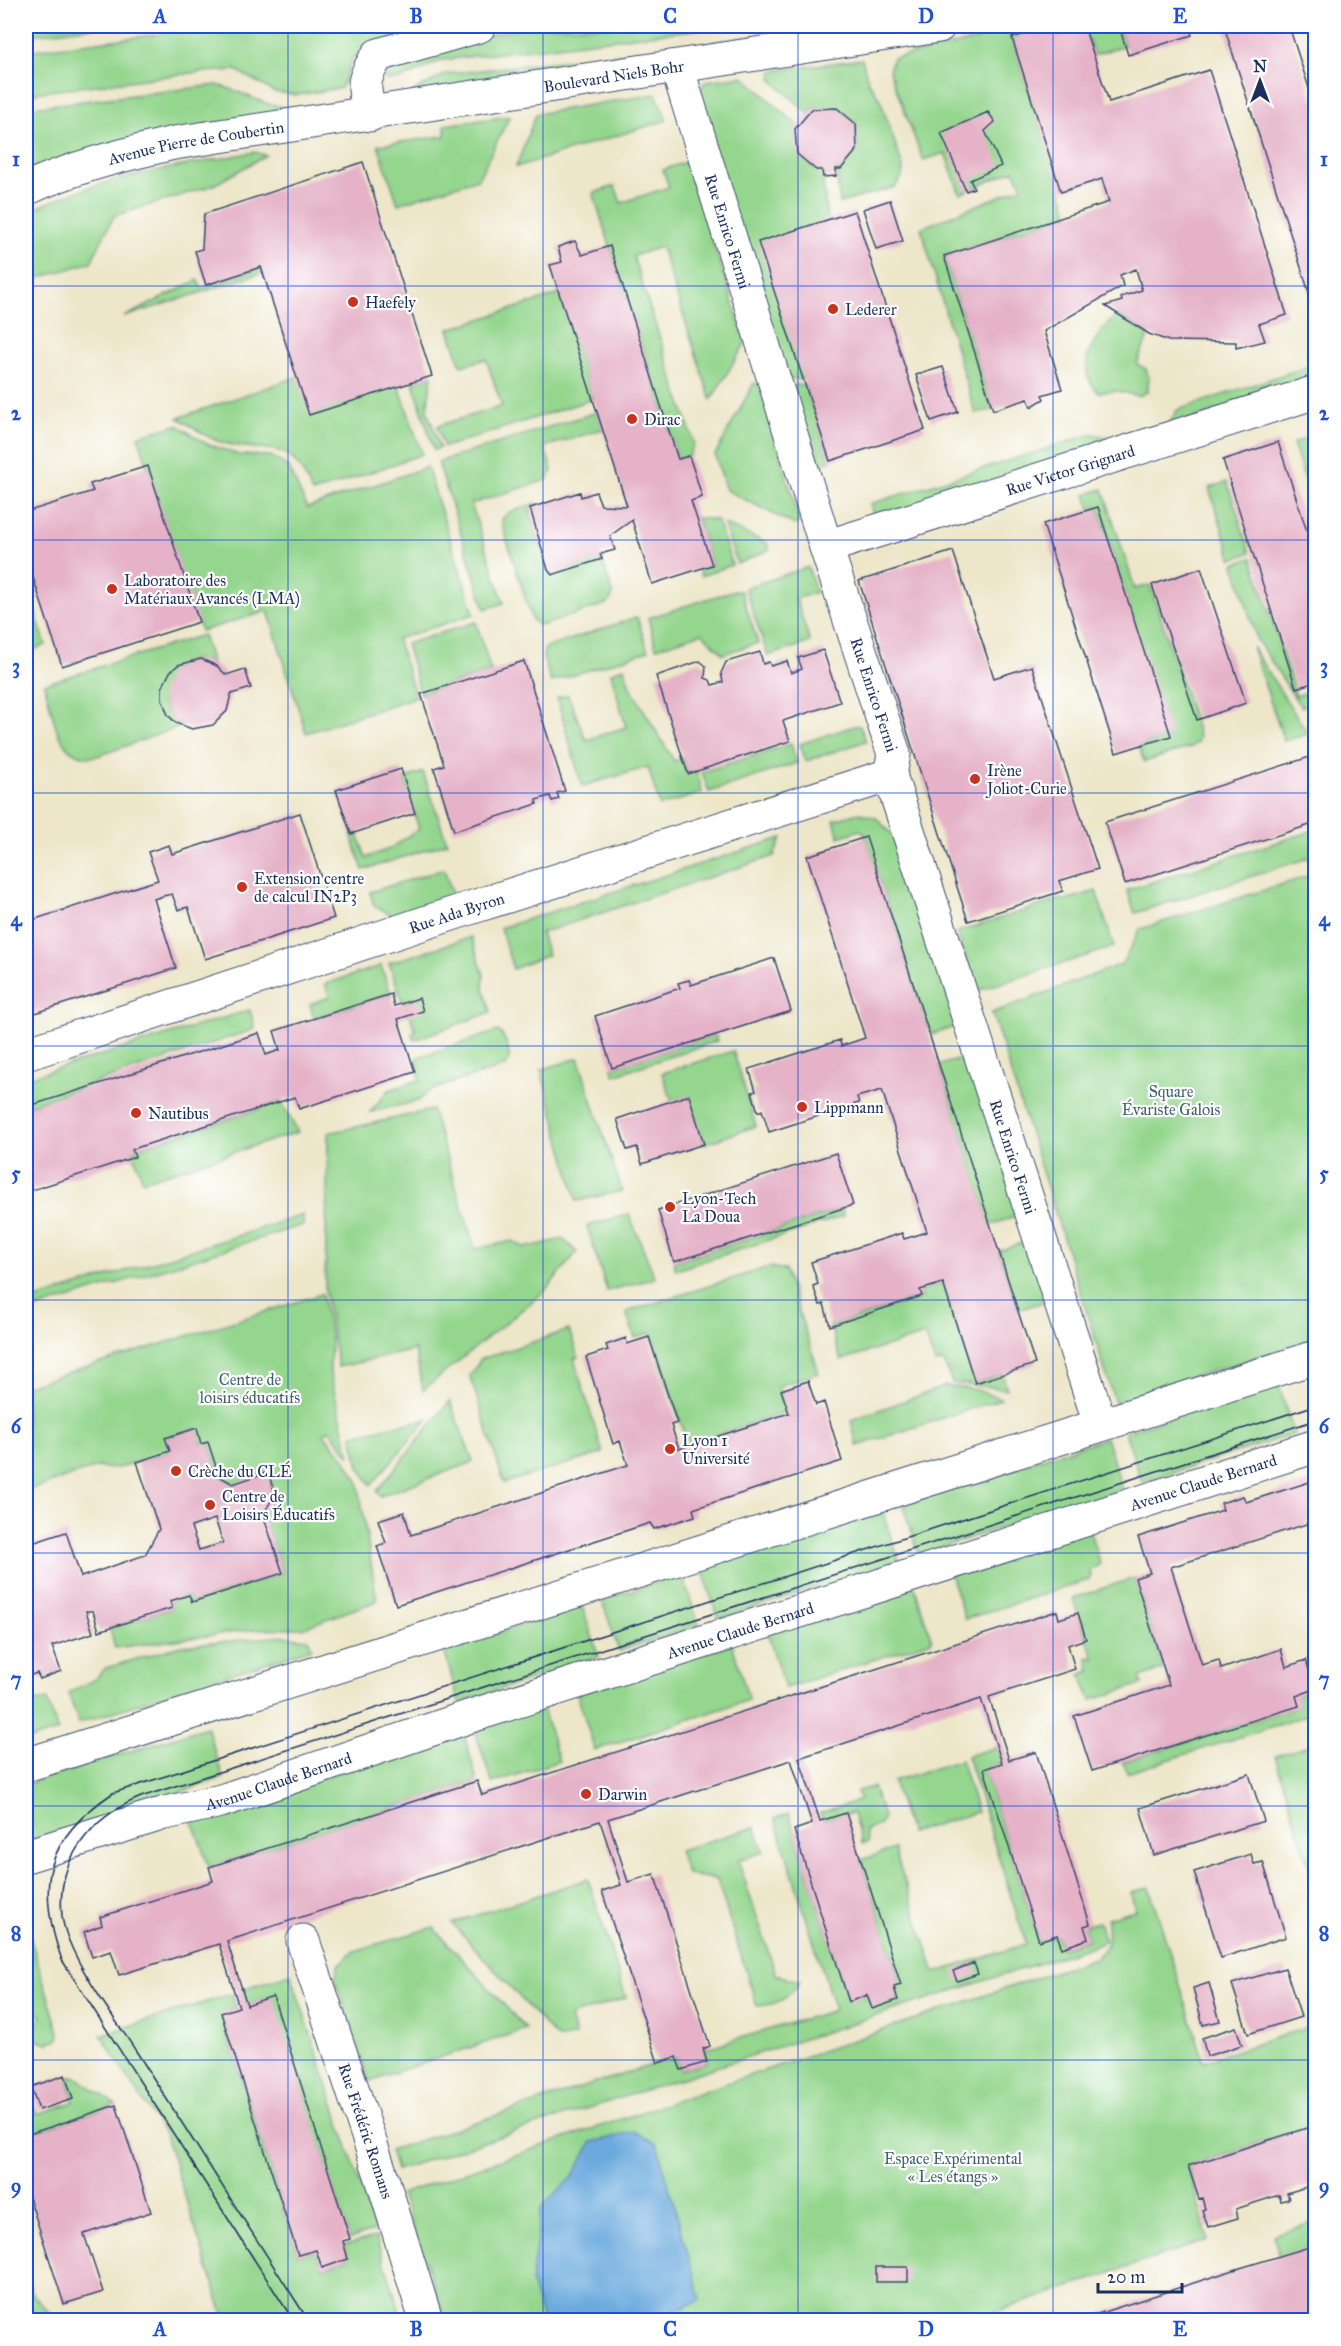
<svg xmlns="http://www.w3.org/2000/svg" width="1341" height="2346" font-family="'IM FELL Great Primer',serif">
<style>
.green{fill:#94d68e;stroke:#588276;stroke-width:1.5}
.water{fill:#6caade;stroke:#446c9e;stroke-width:1.5}
.building{fill:#e5b2c8;fill-rule:evenodd}
.lines{fill:none;stroke-linecap:round;stroke-linejoin:round}
.minor-casing{stroke:#3a4a6e;stroke-width:35}
.minor{stroke:#fff;stroke-width:33}
.tram{stroke:#1b2f5e;stroke-width:1.5}
.grid{fill:none;stroke:#1d4ed8;stroke-width:1.5;stroke-opacity:0.55}
.poi-dot{fill:#c8321e;stroke:#fff;stroke-width:2}
.labels{text-anchor:middle;dominant-baseline:central;stroke-width:4.5;stroke-linejoin:round;paint-order:stroke}
.street-label{font-size:16px;fill:#1b2f5e;stroke:#fff}
.poi-label{font-size:16px;fill:#1b2f5e;stroke:#fff;text-anchor:start}
.park-label{font-size:16px;fill:#3f616c;stroke:#fff}
.neatline{fill:none;stroke:#1d4ed8;stroke-width:2}
.grid-label{font-size:20px;text-anchor:middle;font-weight:bold;fill:#1d4ed8}
</style>
<rect width="100%" height="100%" fill="#fff"/>
<filter id="ink" filterUnits="userSpaceOnUse"><feTurbulence type="fractalNoise" baseFrequency=".0167" numOctaves="2"/><feDisplacementMap in="SourceGraphic" scale="12" xChannelSelector="R" yChannelSelector="G"/><feConvolveMatrix kernelMatrix="1 2 1 2 8 2 1 2 1" color-interpolation-filters="sRGB"/></filter>
<filter id="wash" filterUnits="userSpaceOnUse"><feTurbulence type="fractalNoise" baseFrequency=".008" numOctaves="4" result="noise"/><feDisplacementMap in="SourceGraphic" scale="24" xChannelSelector="R" yChannelSelector="G"/><feGaussianBlur stdDeviation="1.35" result="paint"/><feColorMatrix in="noise" values="0 0 0 0 0 0 0 0 0 0 0 0 0 0 0 0 0 1.4 0 .05"/><feComposite in="paint" operator="in"/></filter>
<g filter="url(#wash)">
<rect width="100%" height="100%" fill="#ede6c9"/>
<!-- green -->
<path class="green" d="M26,26H102L26,36Z
M225,26H448L385,44L353,57L341,88L297,95L274,92L236,70L200,72L26,94V51Z
M530,26H725L442,60L401,79L385,80L390,62L420,50Z
M822,26H875L410,93L446,74L673,48Z
M1011,26H1038L1039,29L1012,38L1069,215L944,256L993,410L975,413L921,228L1022,187L1014,170L960,194L945,153L923,160L889,70L893,58L976,40Z
M1084,26H1122L1120,29L1125,45L1094,55Z
M862,59L868,81L880,99L903,167L902,177L895,187L840,203L836,169H841L857,150L856,124L837,108L812,109L808,113L771,79L773,71Z
M743,76L798,126L795,129L797,154L816,170H822L827,220L803,379H785L695,94L706,81Z
M217,85C246,92 263,107 294,108L26,176V108Z
M656,94L667,120L516,167L536,114Z
M510,116L478,179L398,204L378,145L445,136V125Z
M254,152L266,155L214,185L114,216L91,262L26,282V214C95,176 178,168 254,152Z
M686,162L746,342L711,400L661,247L633,256L694,443L689,456L678,459L593,193L615,186L621,203L669,187L663,170Z
M261,268L262,273L124,317L198,280L201,288Z
M560,294L593,399L444,447L437,426L502,406L486,359L461,366L449,329Z
M1117,315L1149,334L1137,364L1146,369L1149,378L1147,392L1138,396L1118,391L1098,392C1072,365 1095,335 1117,315Z
M1315,364V380L1167,427L1177,410Z
M432,376L427,410L440,448L434,450L413,382Z
M297,377L399,386L422,454L312,493C289,430 265,458 218,441C204,436 191,425 178,418Z
M754,383L760,385L800,521L795,525L726,490L715,455Z
M787,385H805L830,461L813,467Z
M597,412L603,429L544,447L552,470L547,480L471,504L504,603L485,609L438,462Z
M177,425L207,444L239,455L271,456L289,468L307,508L427,467L474,614L397,639L416,697L306,733L268,611L201,631L138,436Z
M1093,434L1122,441L875,521L870,504Z
M1315,436H1316L1315,513L1293,443Z
M1227,482L1250,553L1232,559L1209,488Z
M1103,489L1135,589L1150,585L1199,736L1198,741L1191,747L1144,762L1139,746L1170,736L1098,507L1090,509L1086,494Z
M537,503L538,505L530,508V514L548,570L602,559L613,594L609,603L544,625L537,624L532,619L502,525V519L508,513Z
M697,518L717,520L732,565L701,576L699,569L712,565Z
M724,524L767,543L769,550L737,564Z
M1252,558L1296,696L1315,690V702L1301,707L1257,640L1234,564Z
M808,567L816,592L796,599L810,642L768,656L745,588Z
M26,585L46,645L26,652Z
M732,591H741L758,643L723,654L702,633L656,648L648,618Z
M637,617L648,651L551,682L543,657L545,648Z
M476,622L491,671L421,694L406,644Z
M203,635L212,663C170,645 142,706 182,726L98,756C56,763 55,717 44,684Z
M1252,647L1308,734L1284,741Z
M624,667L630,687L674,761L683,758L688,774L697,771L702,793L660,806L648,767L582,786L557,698L568,695L586,740L626,727L611,673Z
M854,726H860L866,741L806,761L800,744Z
M791,744L797,763L709,792L702,772Z
M423,772L447,843L363,870L351,834L357,832L366,858L389,849L419,829L404,779Z
M859,813L876,818L900,842L963,1024L933,1034L926,1024L864,832L860,830L839,837L834,820Z
M1315,830V856L1135,913L1127,890Z
M782,838L774,856L541,933L548,955L513,969L500,928Z
M444,869L455,902L399,920L374,905L370,892Z
M1315,874V1338L1115,1402L992,1013L1122,964L1140,929Z
M1096,891L1114,947L976,991L957,932L1061,899L1063,901Z
M471,937L484,975L483,985L491,1012L414,1040L412,1034L416,1032L410,1015L419,998L403,1003L389,963Z
M381,966L391,994L314,1018L310,1004L329,997L325,984Z
M250,1010L255,1029L26,1106V1078Z
M498,1031C506,1036 510,1052 509,1061L505,1066L431,1090L418,1101L370,1112L389,1090L420,1080L416,1058Z
M715,1035L717,1041L614,1075L612,1068Z
M733,1051L756,1126L704,1144L689,1096L672,1101L662,1073Z
M972,1056L1023,1214L990,1225L939,1065Z
M578,1058L622,1191L577,1201L541,1070Z
M281,1102L298,1132L143,1181L132,1150Z
M432,1110L475,1249L513,1241L525,1248L563,1239L577,1252L545,1291L423,1390L415,1350L338,1367L325,1290L328,1133Z
M842,1209L844,1216L676,1270L674,1262Z
M629,1214L655,1278L607,1291L587,1226Z
M303,1215V1225L26,1312V1302Z
M1032,1239L1046,1301L1018,1310L999,1251Z
M769,1267L785,1270L819,1373L778,1386L786,1412L688,1444L651,1333L635,1338L626,1312Z
M943,1283L976,1383L1002,1374L1007,1389L952,1383L944,1362L935,1363L925,1335L841,1360L830,1326L922,1297L920,1290Z
M322,1294L331,1338L330,1374L350,1456L329,1430L324,1434L345,1459L358,1481L377,1601L302,1628L258,1629L115,1648L110,1628L172,1608L170,1601L189,1595L192,1602L283,1573L263,1515L275,1494L267,1473L233,1484L219,1476L208,1442L201,1444L196,1428L166,1438L170,1451L118,1468L97,1467L26,1491V1386Z
M569,1330L578,1357L574,1359L603,1453L504,1483L470,1376L481,1359Z
M1278,1383L1294,1434L1142,1482L1125,1432Z
M946,1386L977,1390L1001,1399L857,1446L851,1420Z
M450,1401L473,1462L380,1496L377,1491Z
M428,1419L371,1485L359,1467L352,1435Z
M1106,1438L1122,1489L919,1554L902,1503Z
M882,1510L899,1561L718,1619L702,1568Z
M1089,1529L1100,1564L1090,1571L1091,1576L1088,1580L965,1619L950,1574Z
M682,1574L699,1625L619,1651L602,1600Z
M1135,1578L1164,1669L1140,1677L1142,1684L1091,1700L1081,1675L1090,1671L1087,1657L1094,1659L1073,1598Z
M914,1585L932,1641L785,1688L767,1632Z
M582,1606L599,1657L459,1703L444,1650Z
M284,1636L308,1639L312,1648L79,1723L68,1693L95,1679L106,1668L181,1646Z
M732,1644L749,1700L595,1750L577,1694Z
M28,1685L34,1702L47,1700L58,1731L28,1740L26,1736V1686Z
M1315,1689V1713L1127,1773L1123,1762L1298,1706L1296,1696Z
M542,1706L559,1761L492,1783L474,1727Z
M207,1727L223,1778L26,1842V1784Z
M463,1731L477,1781L209,1867L192,1820Z
M1315,1744H1316L1315,1886L1275,1756Z
M997,1747L1002,1763L984,1769L1039,1941L1057,1935L1062,1948L1088,1940L1084,1926L1099,1922L1105,1942L396,2170L390,2150L676,2057L681,2070L707,2062L703,2049L835,2010L775,1818L789,1814L849,2001L867,1995L872,2008L898,2000L894,1987L901,1985L861,1860L894,1849L935,1973L1026,1944L967,1756Z
M961,1760L977,1812L910,1833L893,1781Z
M873,1787L884,1817L880,1825L865,1830L868,1842L862,1844L853,1813L823,1820L820,1813L860,1800L857,1791Z
M755,1827L764,1852L738,1860L776,1975L800,1981C788,1999 778,2005 757,2006L717,1880L687,1874L679,1850Z
M588,1879L626,1998L570,2016L575,2036L563,2039L556,2037L452,1923Z
M1149,1887L1204,2061L1315,2025V2125L1188,2166L1208,2240L972,2320H446L401,2194L1095,1958L1108,1945L1107,1918L1135,1910L1131,1893Z
M26,1923L60,2036L58,2040L47,2044L36,2040C29,2030 36,2025 42,2016L26,2002Z
M433,1927L526,2029L369,2081L335,1980L338,1966L352,1952Z
M291,1974L375,2230L350,2239L272,1997L247,2005L242,1989Z
M232,1994L236,2008L221,2014L298,2255L316,2250L322,2268L348,2259L344,2245L376,2237L403,2320H225L165,2135L101,2035Z
M75,2076L116,2105L26,2135V2087L37,2114L74,2102L68,2078Z
M1315,2222V2245L1280,2257L1273,2235Z
M26,2275L32,2293L52,2316L47,2320H26Z"/>
<!-- water -->
<path class="water" d="M635,2132L657,2144L701,2300L652,2320H543L531,2283L541,2208L572,2177L592,2142Z"/>
<g id="blocks">
<!-- building -->
<path class="building" d="M1038,26H1084L1109,102L1209,70L1287,315L1259,324L1265,341L1236,348V342L1169,341L1149,334L1105,306L1122,301L1121,297L1142,290L1136,269L1120,275L1123,286L1044,331L1062,389L1042,395L1044,399L1031,407L1028,399L993,410L944,256L1109,202L1102,179L1061,192L1012,38L1039,29Z
M1129,26H1189L1192,35L1128,55L1120,29Z
M1224,26H1289L1316,110V305H1313Z
M837,108L856,124L857,150L841,169H836V176L823,177L822,170H816L797,154L795,129L812,109Z
M988,112L995,122L985,131L1001,166L970,180L974,188L966,191L941,133Z
M363,162L432,376L309,415L261,267L206,285L195,251L202,249L204,214Z
M890,200L903,241L876,249L863,209Z
M855,211L925,430L830,461L758,242Z
M575,241L582,255L610,246L678,459L689,456L696,477L702,497L691,501L712,565L652,584L632,520L610,536L615,550L600,554L602,559L552,575L548,570L530,508L580,492L581,497L596,492L601,505L627,506L550,265L562,262L558,247Z
M943,367L958,412L931,421L916,375Z
M1278,442L1316,559V682L1296,688L1223,460Z
M148,466L199,622L62,666L26,556V512L93,491L90,484Z
M1098,507L1171,736L1116,753L1043,524Z
M953,551L994,678L1032,666L1098,869L1059,881L1063,891L968,921L859,581Z
M1201,568L1246,703L1197,720L1152,585Z
M823,650L840,702L783,721L790,741L688,774L656,676L700,661L706,666L705,678L710,680L712,685L723,682L721,673L726,662L760,652L763,664L769,662L771,666L787,661L791,673L802,669L798,658Z
M201,659L217,666L226,675L245,669L251,688L231,694L227,711L213,725L192,729L176,723L168,715L162,699V688L170,672L178,665Z
M524,661L565,791L557,793L559,799L552,801L550,796L536,800L537,804L454,831L434,768L444,765L421,694Z
M1316,755V823L1125,884L1105,822Z
M401,769L415,813L351,834L336,790Z
M300,813L334,918L205,959L188,907L178,910L172,894L163,896L154,899L176,968L26,1016V922L158,880L148,852L169,845L172,854Z
M866,837L1035,1364L975,1383L943,1283L920,1290L922,1296L830,1326L824,1304L820,1305L813,1286L818,1284L811,1262L902,1233L904,1239L927,1232L882,1090L857,1097L859,1103L769,1132L762,1110L758,1112L752,1092L756,1091L749,1069L840,1040L841,1046L865,1038L807,856Z
M774,958L791,1011L612,1068L595,1016L680,988L678,983L689,980L691,985Z
M391,994L394,1006L419,998L423,1011L398,1019L415,1072L299,1109L295,1097L139,1147L132,1150L135,1157L26,1192V1107L259,1033L266,1055L280,1050L274,1031Z
M689,1095L704,1144L642,1164L637,1147L627,1150L617,1119Z
M836,1153L853,1205L674,1262L658,1210Z
M649,1337L677,1423L671,1425L679,1449L789,1413L781,1390L808,1381L816,1405L824,1402L842,1461L693,1509L695,1516L654,1529L650,1523L396,1605L377,1546L386,1543L378,1520L404,1512L411,1535L628,1465L620,1441L613,1444L586,1357L608,1350L606,1345L626,1338L627,1344Z
M197,1428L201,1444L208,1442L219,1476L233,1484L268,1472L275,1494L263,1515L283,1573L192,1602L189,1595L170,1601L172,1608L99,1631L93,1611H86L93,1633L52,1646L61,1671L40,1679L37,1673L26,1677V1545L66,1532L81,1577L145,1555L159,1529L137,1462L170,1451L165,1438ZM215,1519L223,1543L199,1550L191,1527Z
M1316,1480V1521L1171,1567L1202,1665L1219,1660L1221,1669L1281,1649L1286,1667L1306,1660L1315,1689L1296,1696L1299,1706L1092,1771L1074,1716L1169,1685L1135,1578L1150,1573L1138,1537L1223,1510L1221,1503L1243,1496L1246,1502Z
M1057,1611L1059,1619L1078,1613L1086,1639L1068,1645L1075,1669L989,1697L1009,1760L1036,1752L1090,1924L1084,1926L1088,1939L1062,1948L1057,1935L1039,1941L984,1769L1002,1763L981,1699L799,1758L820,1821L846,1813L901,1985L894,1987L898,2000L872,2009L867,1995L849,2002L794,1830L812,1824L791,1760L608,1819L628,1882L654,1874L710,2046L703,2049L707,2062L681,2070L676,2057L658,2063L602,1891L621,1885L600,1821L227,1941L247,2005L273,1996L350,2239L343,2241L348,2259L322,2268L316,2250L298,2255L221,2013L239,2007L219,1944L119,1975L111,1951L92,1957L84,1932L102,1925L100,1917L213,1881L209,1867L477,1781L482,1795Z
M1249,1774L1264,1821L1154,1855L1140,1808Z
M1251,1854L1254,1864L1263,1862L1286,1937L1221,1958L1194,1872Z
M974,1963L978,1974L957,1981L953,1971Z
M1285,1968L1301,2017L1248,2034L1232,1984Z
M1209,1983L1220,2021L1203,2025L1193,1988Z
M1236,2027L1242,2045L1207,2056L1202,2038Z
M65,2075L73,2099L39,2110L31,2087Z
M116,2105L151,2212L84,2234L103,2292L64,2304L26,2188V2135Z
M1316,2125V2184L1287,2193L1289,2199L1281,2201L1279,2195L1236,2209L1238,2218L1208,2227L1202,2210L1205,2209L1202,2198L1199,2199L1188,2166Z
M1316,2245V2320H1079L1240,2268Z
M876,2267H908V2282H876Z"/>
</g>
</g>
<g filter="url(#ink)">
<use href="#blocks" fill-opacity="0" stroke="#3a4a6e" stroke-width="1.5"/>
<g class="lines">
<!-- minor casing -->
<g class="minor-casing">
<g id="minor">
<path id="s1" d="M677,67L826,547L894,754L890,775L1100,1424"/>
<path d="M370,115C363,85 361,81 378,55L479,26"/>
<path id="s2" d="M26,189C73,167 122,155 174,143L939,26"/>
<path id="s3" d="M826,547L1316,392"/>
<path id="s4" d="M26,1054L476,906L890,775"/>
<path d="M26,1765C456,1632 885,1492 1316,1357"/>
<path id="s5" d="M165,1813L221,1801L465,1718L1316,1446"/>
<path d="M26,1856L158,1815"/>
<path id="s6" d="M303,1941L384,2184L426,2320"/>
</g>
</g>
<!-- minor -->
<use href="#minor" class="minor"/>
<!-- tram -->
<path class="tram" d="M293,2320L62,1960C35,1885 45,1838 113,1793L1316,1405
M308,2320C251,2231 194,2141 136,2051C114,2017 67,1956 62,1916C56,1860 91,1817 141,1797L1316,1420"/>
</g>
</g>
<!-- grid -->
<path class="grid" d="M288,26V2320M543,26V2320M798,26V2320M1053,26V2320M26,286H1316M26,540H1316M26,793H1316M26,1046H1316M26,1300H1316M26,1553H1316M26,1806H1316M26,2060H1316"/>
<!-- markers -->
<g class="poi-dot">
<circle cx="353" cy="302" r="6"/>
<circle cx="833" cy="309" r="6"/>
<circle cx="632" cy="419" r="6"/>
<circle cx="112" cy="589" r="6"/>
<circle cx="975" cy="779" r="6"/>
<circle cx="242" cy="887" r="6"/>
<circle cx="802" cy="1107" r="6"/>
<circle cx="136" cy="1113" r="6"/>
<circle cx="670" cy="1207" r="6"/>
<circle cx="670" cy="1449" r="6"/>
<circle cx="176" cy="1471" r="6"/>
<circle cx="210" cy="1505" r="6"/>
<circle cx="586" cy="1794" r="6"/>
</g>
<g class="labels">
<!-- street labels -->
<g class="street-label">
<text stroke="none"><textPath href="#s2" startOffset="600">Boulevard Niels Bohr</textPath></text>
<text stroke="none"><textPath href="#s2" startOffset="177">Avenue Pierre de Coubertin</textPath></text>
<text stroke="none"><textPath href="#s1" startOffset="172">Rue Enrico Fermi</textPath></text>
<text stroke="none"><textPath href="#s3" startOffset="256">Rue Victor Grignard</textPath></text>
<text stroke="none"><textPath href="#s1" startOffset="658">Rue Enrico Fermi</textPath></text>
<text stroke="none"><textPath href="#s4" startOffset="453">Rue Ada Byron</textPath></text>
<text stroke="none"><textPath href="#s1" startOffset="1143">Rue Enrico Fermi</textPath></text>
<text stroke="none"><textPath href="#s5" startOffset="1090">Avenue Claude Bernard</textPath></text>
<text stroke="none"><textPath href="#s5" startOffset="604">Avenue Claude Bernard</textPath></text>
<text stroke="none"><textPath href="#s5" startOffset="118">Avenue Claude Bernard</textPath></text>
<text stroke="none"><textPath href="#s6" startOffset="200">Rue Frédéric Romans</textPath></text>
</g>
<!-- poi labels -->
<g class="poi-label">
<text x="365" y="302">Haefely</text>
<text x="845" y="309">Lederer</text>
<text x="644" y="419">Dirac</text>
<text x="124" y="580">Laboratoire des<tspan x="124" dy="18">Matériaux Avancés (LMA)</tspan></text>
<text x="987" y="770">Irène<tspan x="987" dy="18">Joliot-Curie</tspan></text>
<text x="254" y="878">Extension centre<tspan x="254" dy="18">de calcul IN2P3</tspan></text>
<text x="814" y="1107">Lippmann</text>
<text x="148" y="1113">Nautibus</text>
<text x="682" y="1198">Lyon-Tech<tspan x="682" dy="18">La Doua</tspan></text>
<text x="682" y="1440">Lyon 1<tspan x="682" dy="18">Université</tspan></text>
<text x="188" y="1471">Crèche du CLÉ</text>
<text x="222" y="1496">Centre de<tspan x="222" dy="18">Loisirs Éducatifs</tspan></text>
<text x="598" y="1794">Darwin</text>
</g>
<!-- park labels -->
<g class="park-label">
<text x="1171" y="1091">Square<tspan x="1171" dy="18">Évariste Galois</tspan></text>
<text x="250" y="1379">Centre de<tspan x="250" dy="18">loisirs éducatifs</tspan></text>
<text x="953" y="2158">Espace Expérimental<tspan x="953" dy="18">« Les étangs »</tspan></text>
</g>
</g>
<!-- margin -->
<rect width="1341" height="2346" fill="none" stroke="#fff" stroke-width="66"/>
<!-- north arrow -->
<g transform="translate(1260 81)" stroke="#ffffff" stroke-width="4.5" paint-order="stroke">
<path d="M0-4.5L10 22L0 15L-10 22Z" fill="#1b2f5e"/>
<text y="-9" font-size="16" font-weight="bold" text-anchor="middle" fill="#1b2f5e">N</text>
</g>
<!-- scale -->
<path d="M1098 2283v9h84v-9" fill="none" stroke="#1b2f5e" stroke-width="3"/>
<text x="1107" y="2283" font-size="18" fill="#1b2f5e" stroke="#ffffff" stroke-width="4.5" paint-order="stroke">20 m</text>
<rect x="33" y="33" width="1275" height="2280" class="neatline"/>
<g class="grid-label">
<text x="160" y="23">A</text>
<text x="416" y="23">B</text>
<text x="670" y="23">C</text>
<text x="926" y="23">D</text>
<text x="1180" y="23">E</text>
<text x="16" y="166">1</text>
<text x="1324" y="166">1</text>
<text x="16" y="420">2</text>
<text x="1324" y="420">2</text>
<text x="16" y="673">3</text>
<text x="1324" y="673">3</text>
<text x="16" y="926">4</text>
<text x="1324" y="926">4</text>
<text x="16" y="1180">5</text>
<text x="1324" y="1180">5</text>
<text x="16" y="1433">6</text>
<text x="1324" y="1433">6</text>
<text x="16" y="1686">7</text>
<text x="1324" y="1686">7</text>
<text x="16" y="1940">8</text>
<text x="1324" y="1940">8</text>
<text x="16" y="2193">9</text>
<text x="1324" y="2193">9</text>
<text x="160" y="2336">A</text>
<text x="416" y="2336">B</text>
<text x="670" y="2336">C</text>
<text x="926" y="2336">D</text>
<text x="1180" y="2336">E</text>
</g>
</svg>
